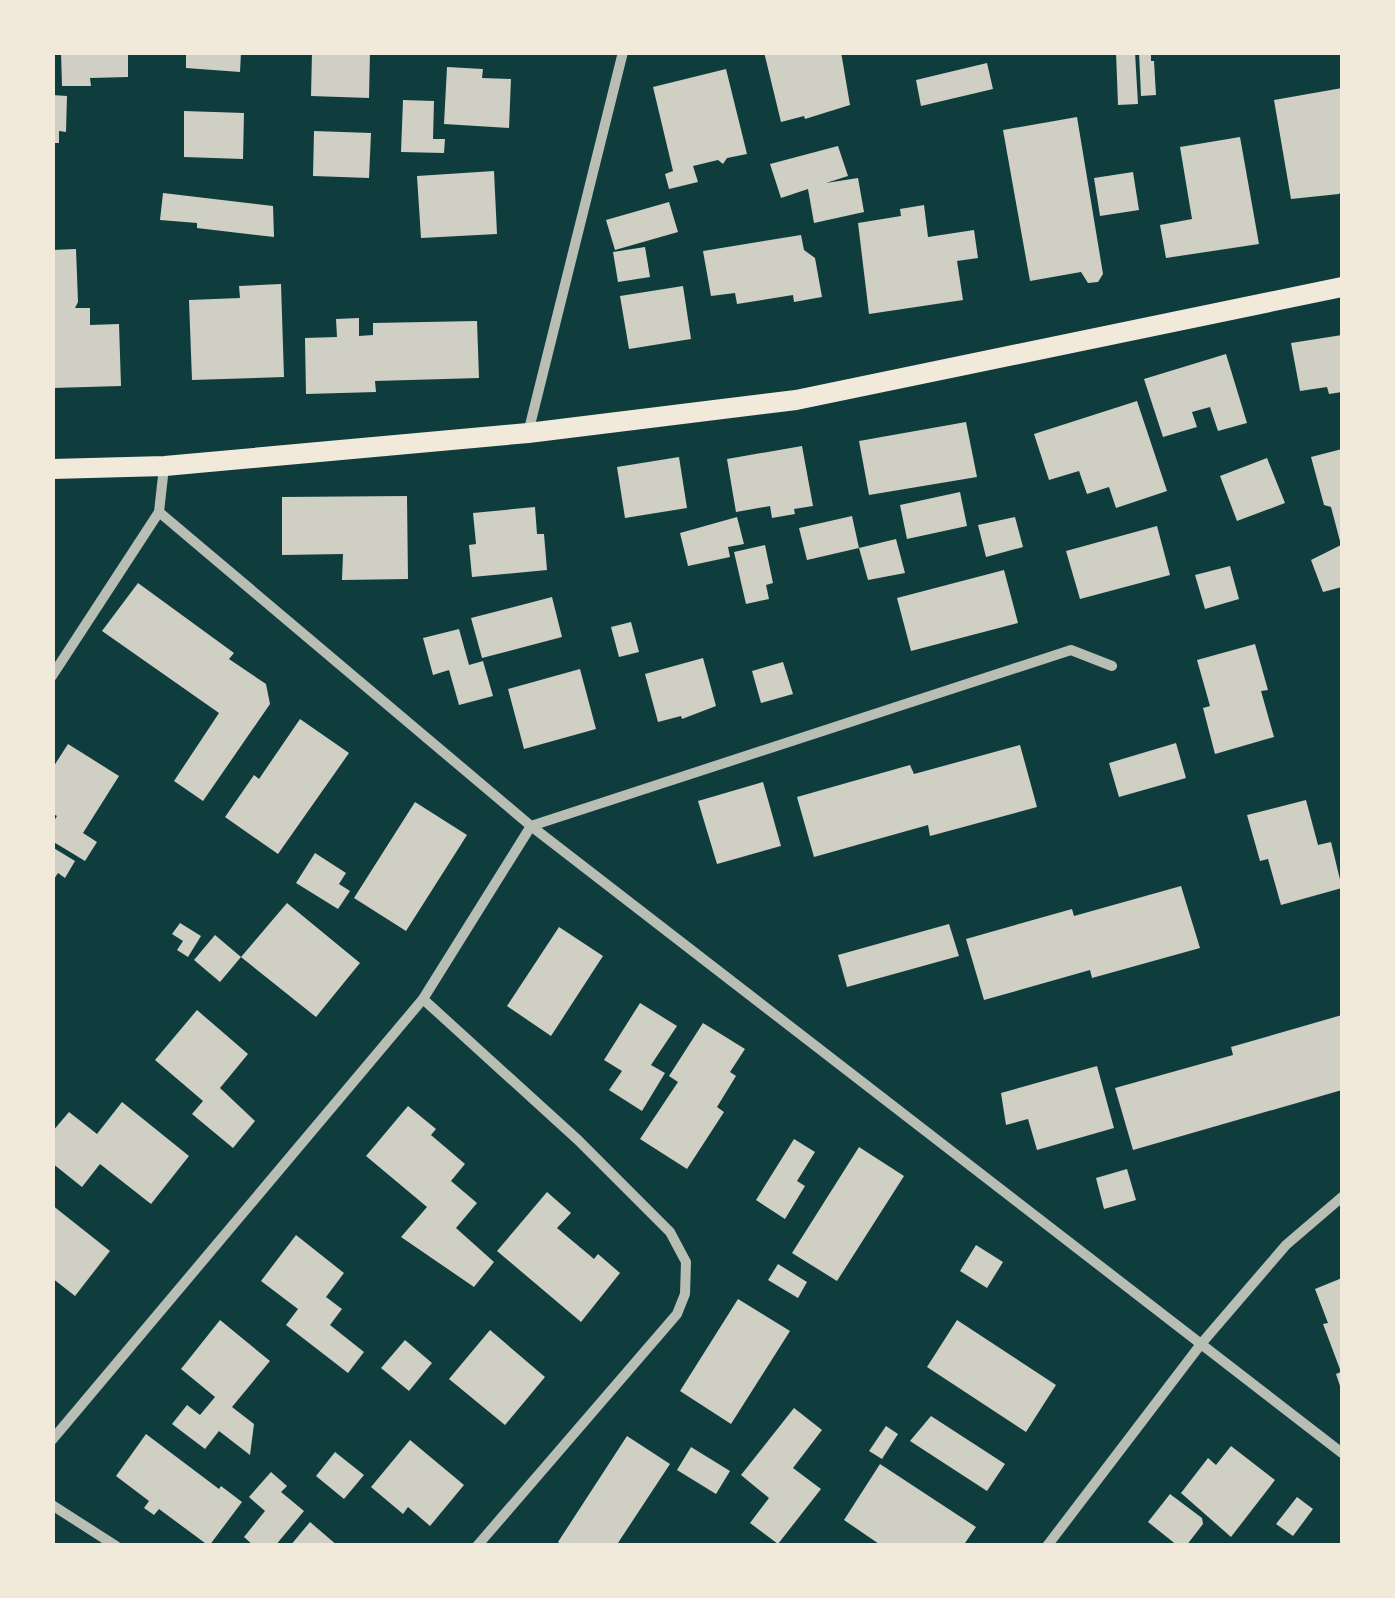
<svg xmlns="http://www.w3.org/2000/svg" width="1395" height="1598" font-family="Jost,sans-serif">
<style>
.building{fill:#cfcfc3}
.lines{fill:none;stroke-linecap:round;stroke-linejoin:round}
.minor{stroke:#b8beb3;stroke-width:10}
.secondary{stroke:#f1e9da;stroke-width:20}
</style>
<rect width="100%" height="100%" fill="#0f3d3e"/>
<!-- building -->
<path class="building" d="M61,52H128V77L90,78L91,86H62Z
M186,52H241L240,72L186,68Z
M312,52H370L369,98L311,96Z
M764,52H841L850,105L805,119L804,116L781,122Z
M1116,52H1135L1138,104L1118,105Z
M1139,52H1151V61H1154L1156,95L1141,96Z
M987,63L993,89L921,106L916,80Z
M447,67L483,69L482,78L511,79L509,128L444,124Z
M726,69L747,154L727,158L723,164L718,160L693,166L698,182L669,189L665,174L673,171L653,87Z
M1342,88V190L1339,194L1291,199L1274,100Z
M52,95L67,96L66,132L59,131V143H52Z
M403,100L434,101L433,139H445L444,153L401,152Z
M184,111L244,113L243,159L184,157Z
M1077,117L1103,274L1098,282L1088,283L1081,272L1030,281L1003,130Z
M314,131L371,133L369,178L313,176Z
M1240,137L1259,244L1166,258L1160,225L1192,219L1180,147Z
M838,146L848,176L826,183L858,178L864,212L814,223L808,189L781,198L770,164Z
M494,171L497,234L421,238L417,176Z
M1133,172L1139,210L1100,216L1094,178Z
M163,193L273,206L274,237L197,228V223L160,220Z
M669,202L678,232L615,250L606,220Z
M924,205L928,237L974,230L978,258L957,261L963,300L869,314L858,223L901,216L900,209Z
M801,235L804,250L815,258L822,297L794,302L793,295L737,304L735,293L711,296L703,251Z
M645,247L650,277L618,282L613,252Z
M76,249L78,302L75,308H90V325L119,324L121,386L52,388V250Z
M281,284L284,377L192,380L189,300L240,298L239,286Z
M683,286L691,339L629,349L620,296Z
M359,318V336L373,335V323L477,321L479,378L375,381L376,392L306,394L305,338L337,337L336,319Z
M1342,335V392L1329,394L1327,387L1300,391L1291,343Z
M1226,354L1247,423L1218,431L1210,407L1192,412L1197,427L1163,437L1144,379Z
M1137,401L1167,491L1116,508L1109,487L1087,494L1079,471L1049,480L1034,434Z
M966,422L977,477L869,495L859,441Z
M802,446L813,506L794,509L795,514L772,518L770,506L736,512L727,459Z
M1342,449V587L1323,592L1311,560L1341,545L1331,507L1324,505L1311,457Z
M679,457L687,508L625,518L617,467Z
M1267,458L1285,503L1237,521L1220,476Z
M960,492L967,526L907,539L900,505Z
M407,496L408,579L342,580L343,554L282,555V497Z
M535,507L537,534H544L547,570L472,577L469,545L476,544L473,513Z
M852,516L859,548L807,560L799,528Z
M737,517L744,544L728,547L730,557L688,566L680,533Z
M1015,517L1023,547L986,557L978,525Z
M1157,526L1170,575L1080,599L1066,551Z
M896,539L905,573L868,580L859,548Z
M765,545L773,583L766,585L769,599L746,604L734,552Z
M1230,566L1239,599L1205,609L1195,575Z
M1004,570L1018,623L911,651L897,598Z
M138,583L234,653L229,659L266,684L270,704L203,801L174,781L219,713L102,631Z
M552,597L562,637L482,658L471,618Z
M631,622L639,652L619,657L611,627Z
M459,629L469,665L483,661L493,696L459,705L449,670L433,675L423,638Z
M1255,644L1268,690L1261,691L1274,737L1215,754L1203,708L1210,706L1197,660Z
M703,658L716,706L682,719L681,716L658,722L645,674Z
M783,662L793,694L761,703L752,671Z
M580,669L596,729L524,749L508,689Z
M300,719L349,753L278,854L225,817L254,775L259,779Z
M1176,743L1186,778L1119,797L1109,763Z
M68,744L119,776L83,833L97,842L85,861L52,841V824L57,816L52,813V769Z
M1020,745L1037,807L930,836L928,825L814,857L797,797L910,765L914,774Z
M763,782L781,846L717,864L698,801Z
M1306,800L1318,845L1331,842L1342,888L1281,905L1268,859L1260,861L1247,815Z
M415,802L467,835L406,931L354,898Z
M52,847L75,861L65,878L58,873L52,882Z
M315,853L346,873L339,884L350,891L338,909L296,883Z
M1181,886L1200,948L1092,978L1090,970L984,1000L966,939L1072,909L1074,916Z
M287,903L360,963L316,1017L241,957Z
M180,923L201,936L188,957L177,950L183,941L172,934Z
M949,924L959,956L847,987L838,955Z
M559,927L603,956L551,1036L507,1006Z
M215,935L241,957L220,982L194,960Z
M640,1003L677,1026L651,1065L665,1073L642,1111L609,1090L622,1071L604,1060Z
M197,1010L248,1054L220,1088L255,1121L233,1148L192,1114L203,1101L155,1060Z
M1342,1015V1090L1133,1150L1115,1088L1233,1055L1231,1047Z
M703,1023L745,1049L730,1072L736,1076L717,1107L724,1112L687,1169L640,1139L678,1082L669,1076Z
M1097,1066L1114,1128L1037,1150L1028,1119L1006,1125L1001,1093Z
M122,1102L189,1156L151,1204L100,1164L82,1187L52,1163V1132L69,1112L97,1134Z
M408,1106L436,1129L431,1135L465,1164L451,1181L477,1203L456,1228L494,1262L474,1287L401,1237L427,1207L366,1156Z
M794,1139L815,1152L797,1181L805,1186L785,1219L756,1200Z
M859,1147L904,1176L837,1281L792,1253Z
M1127,1169L1136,1200L1104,1209L1096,1178Z
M547,1192L571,1213L557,1228L594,1259L598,1254L620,1273L581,1322L497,1251Z
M52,1205L110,1251L75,1296L52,1278Z
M296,1235L344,1273L326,1297L342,1309L330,1325L364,1352L348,1373L286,1325L298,1309L261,1281Z
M976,1245L1003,1262L987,1288L960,1271Z
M778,1264L807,1282L798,1298L768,1280Z
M1342,1278V1392L1336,1374L1341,1372L1323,1324L1328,1323L1315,1289Z
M738,1299L790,1331L731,1424L680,1391Z
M220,1320L270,1361L232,1407L254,1424L250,1455L219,1431L205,1449L172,1424L187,1405L200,1415L215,1397L181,1369Z
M957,1320L1056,1385L1026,1432L927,1367Z
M490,1330L545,1377L505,1425L449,1379Z
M405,1340L432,1363L409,1391L381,1368Z
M794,1408L822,1430L793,1468L821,1489L778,1544L750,1523L769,1498L741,1475Z
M931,1416L1005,1464L987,1491L910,1441Z
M886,1426L898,1434L882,1459L869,1451Z
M146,1434L219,1489L221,1486L242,1502L209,1546L159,1509L154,1515L144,1508L149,1501L116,1476Z
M627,1436L670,1464L616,1546H563L558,1542Z
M410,1440L464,1485L430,1526L408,1507L403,1514L371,1487Z
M1231,1446L1275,1480L1231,1537L1181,1493L1208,1458L1216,1465Z
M691,1447L730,1471L716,1494L677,1470Z
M335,1452L364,1475L344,1499L316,1476Z
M880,1464L976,1527L963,1546H882L844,1520Z
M271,1472L287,1486L281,1492L304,1511L275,1546H254L244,1537L265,1511L249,1497Z
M1170,1494L1202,1518L1203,1524L1186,1546H1178L1148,1522Z
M1297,1497L1313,1509L1293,1536L1276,1524Z
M310,1522L338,1546H290Z"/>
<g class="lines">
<!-- minor -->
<path class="minor" d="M528,433L623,52
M159,512L531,826L1342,1453
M52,676L159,512L164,467
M423,999L578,1140L670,1232L686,1262L685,1294L677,1314L477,1546
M52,1440L423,999L531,826L1071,650L1112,666
M52,1505L116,1546
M1047,1546L1201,1344L1286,1245L1342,1197"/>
<!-- secondary -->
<path class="secondary" d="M52,469L165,466L528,433L796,400L1342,287"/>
</g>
<!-- border -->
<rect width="1395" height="1598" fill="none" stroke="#f1e9da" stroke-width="110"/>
</svg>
